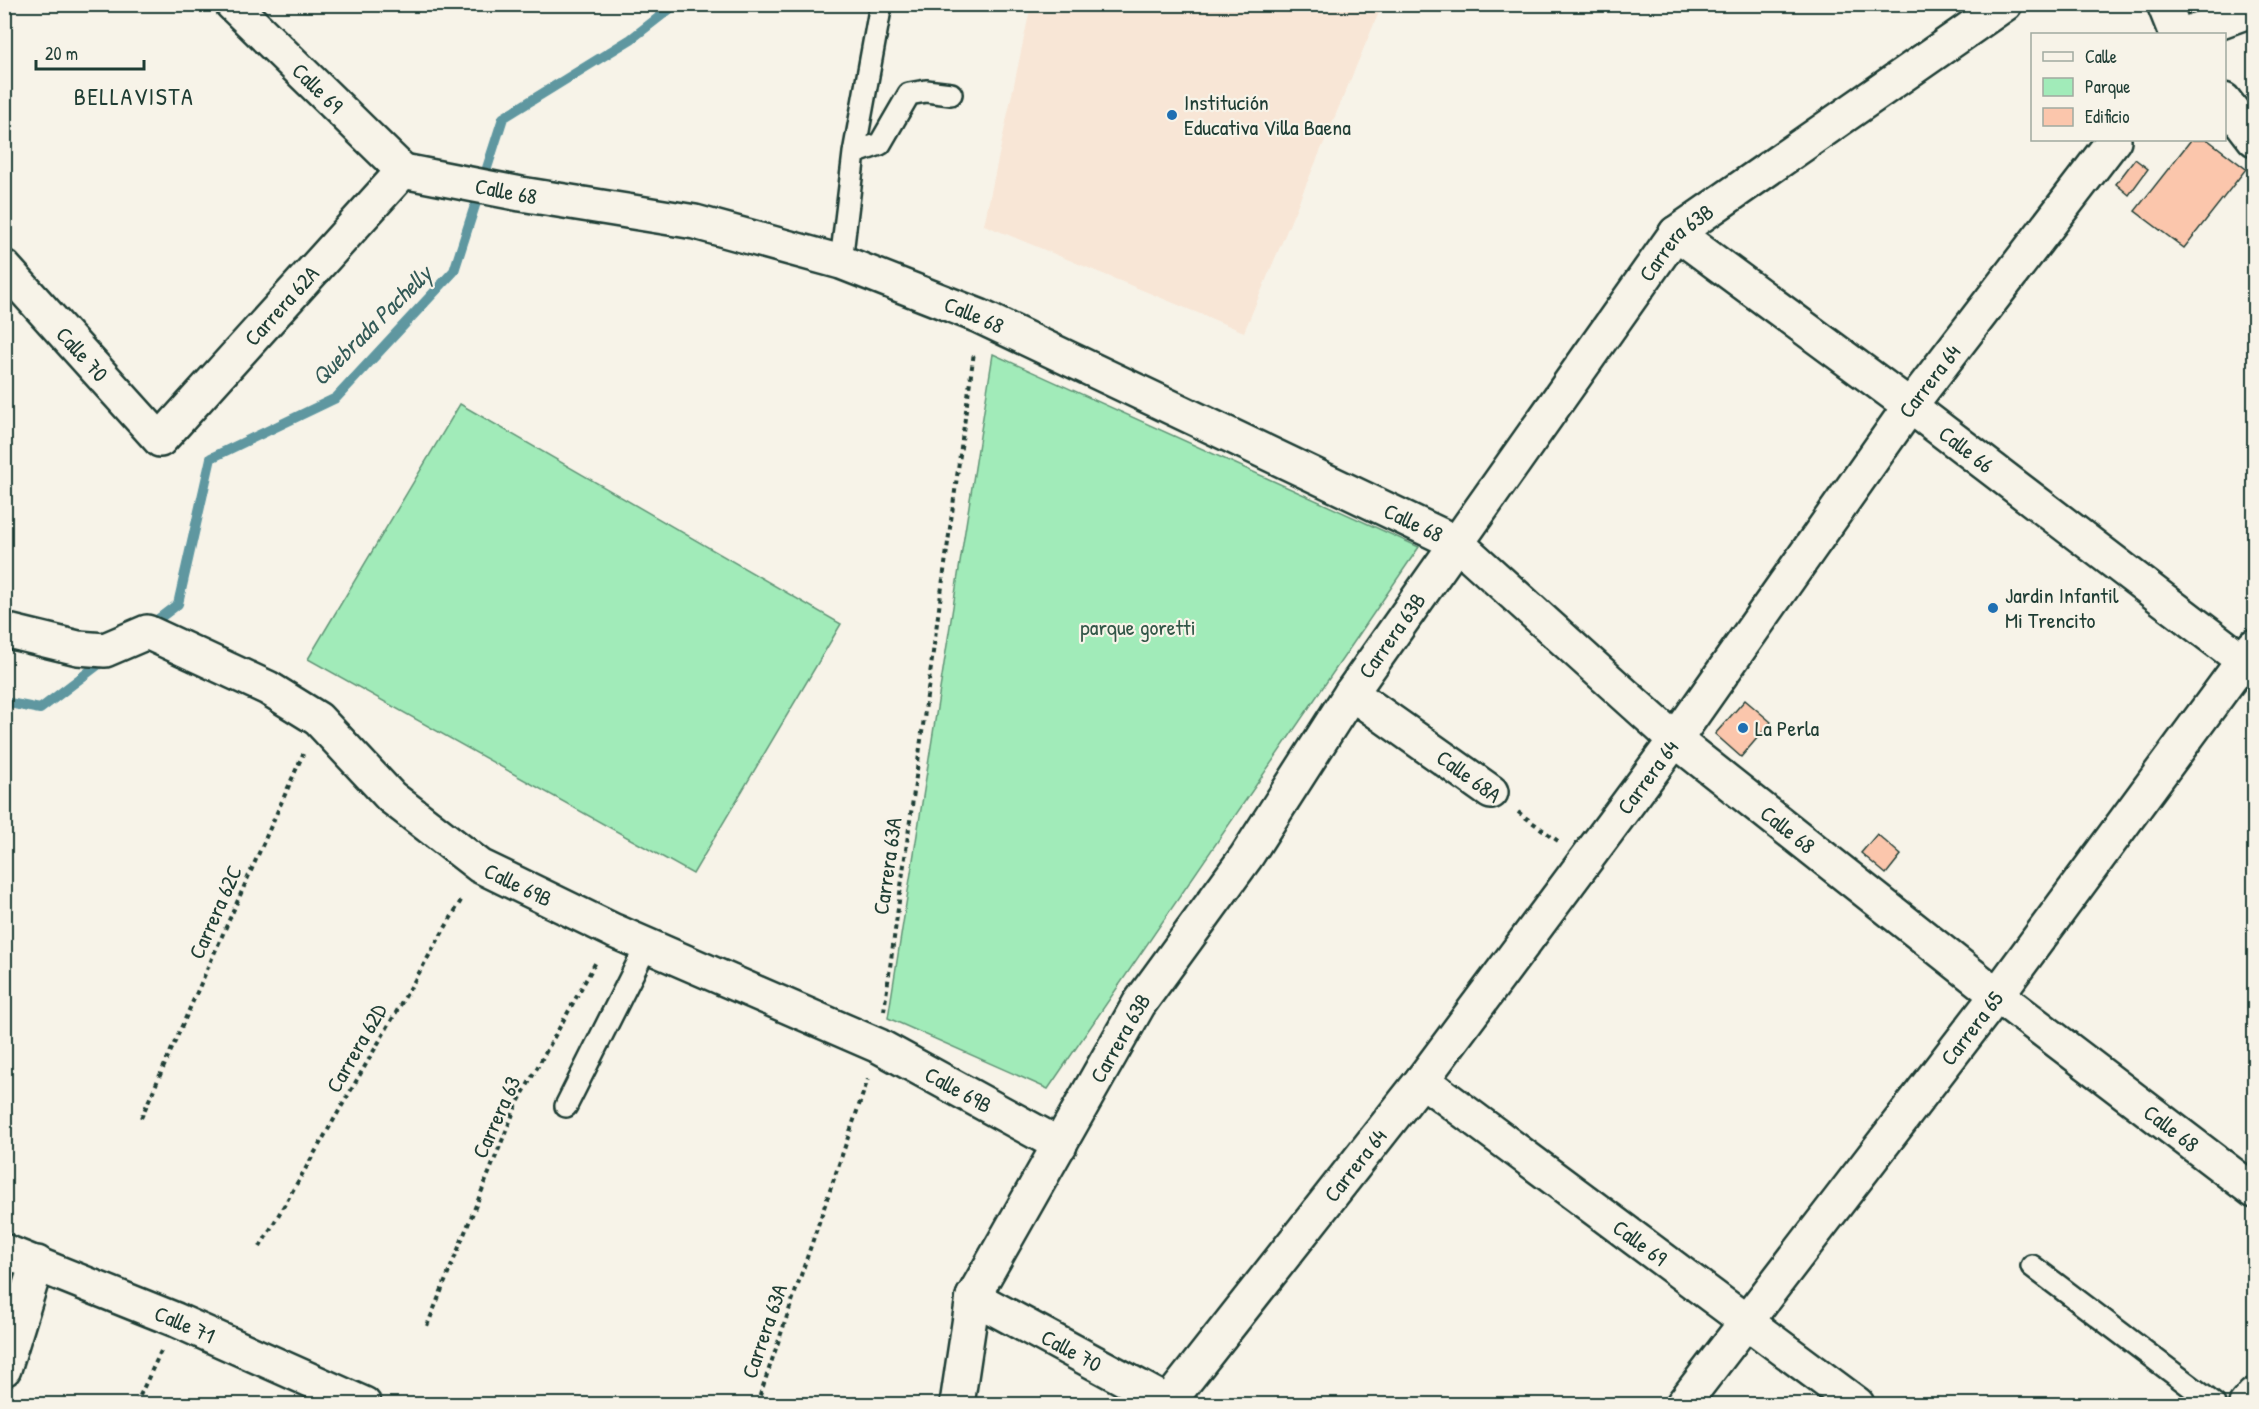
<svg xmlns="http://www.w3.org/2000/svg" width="2259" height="1409" font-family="'Patrick Hand',sans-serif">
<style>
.built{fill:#f8e6d6}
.green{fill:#a1ebb9;stroke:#609476;stroke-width:1.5}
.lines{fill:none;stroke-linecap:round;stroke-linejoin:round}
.stream{stroke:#5e97a0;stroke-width:10}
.building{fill:#fbc6ac;stroke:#1f3d34;stroke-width:1.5}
.lane-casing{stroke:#1f3d34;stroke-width:26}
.street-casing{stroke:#1f3d34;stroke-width:38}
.secondary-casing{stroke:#1f3d34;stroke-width:38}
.path{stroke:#1f3d34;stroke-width:4;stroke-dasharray:4.5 4.5;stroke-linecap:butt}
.lane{stroke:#f7f3e8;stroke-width:21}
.street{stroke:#f7f3e8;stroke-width:33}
.secondary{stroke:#f7f3e8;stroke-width:33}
.poi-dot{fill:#1f6fb2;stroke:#f7f3e8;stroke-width:2}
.labels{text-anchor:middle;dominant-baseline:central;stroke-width:4.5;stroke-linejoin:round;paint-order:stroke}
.street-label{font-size:22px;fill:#1f3d34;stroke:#f7f3e8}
.poi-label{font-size:22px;fill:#1f3d34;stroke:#f7f3e8;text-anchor:start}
.park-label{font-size:22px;fill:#325748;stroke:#f7f3e8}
.neighbourhood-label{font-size:24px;letter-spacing:1.5px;fill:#1f3d34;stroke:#f7f3e8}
.water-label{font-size:24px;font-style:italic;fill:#345b58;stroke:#f7f3e8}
</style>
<rect width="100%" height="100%" fill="#f7f3e8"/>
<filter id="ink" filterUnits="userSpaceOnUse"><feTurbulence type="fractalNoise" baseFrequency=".0167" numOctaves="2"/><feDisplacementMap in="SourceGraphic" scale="12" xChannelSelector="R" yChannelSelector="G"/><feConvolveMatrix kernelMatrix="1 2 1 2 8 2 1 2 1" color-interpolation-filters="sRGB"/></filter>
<g filter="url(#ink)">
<!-- built -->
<path class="built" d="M1031,5H1382L1244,332L984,225Z"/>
<!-- green -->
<path class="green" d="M993,354L1419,547L1048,1089L888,1018Z
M460,404L841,624L693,874L308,659Z"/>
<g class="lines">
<!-- stream -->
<path class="stream" d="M148,627L178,604L211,458L336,398L454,271L503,118L631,39L676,4
M4,702L40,709L107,658"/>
</g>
<!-- building -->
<path class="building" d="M2191,140H2208L2246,169L2184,248L2135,211Z
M2135,159L2148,169L2129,195L2116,184Z
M1745,700L1771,722L1741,757L1715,734Z
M1877,834L1901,855L1886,874L1861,853Z"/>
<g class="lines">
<!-- lane casing -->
<g class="lane-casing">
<path id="lane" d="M854,153L880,144L909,94L926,91L951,94
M841,262L854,153L881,4
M566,1106L647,945
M2032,1266L2214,1404"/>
</g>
<!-- street casing -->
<g class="street-casing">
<g id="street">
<path id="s1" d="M232,4L403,171"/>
<path d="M2185,34L2254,9"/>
<path id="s2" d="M403,171L521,194L695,222L841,262L979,316L1457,543L1675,740L1997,995L2254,1191"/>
<path id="s3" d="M1676,233L1910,406L2254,669"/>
<path id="s4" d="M4,267L160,440L403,171"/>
<path id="s5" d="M4,630L78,648L105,650L147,632L268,688L318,719L391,797L480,866L614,931L879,1046L1060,1145"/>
<path d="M1351,693L1491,792"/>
<path id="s6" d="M1422,1080L1857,1404"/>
<path id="s7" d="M4,1251L176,1320L364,1404"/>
<path id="s8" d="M973,1297L1171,1404"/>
<path d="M4,1369L37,1263"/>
<path id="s9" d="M1167,1404L1422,1080L1675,740L1910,406L2114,140"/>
<path d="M2246,1404L2254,1395"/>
</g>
</g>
<!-- secondary casing -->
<g class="secondary-casing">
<g id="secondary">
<path d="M2164,4L2176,34"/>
<path d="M2224,100L2254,139"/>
<path id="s10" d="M957,1404L973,1297L1139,1004L1246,857L1351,693L1676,233L2005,4"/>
<path id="s11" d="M1683,1404L1997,995L2254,646"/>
</g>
</g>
<!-- path -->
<path class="path" d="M1518,812L1558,841
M884,1011L974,352
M141,1118L303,754
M260,1247L463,897
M427,1326L517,1104L597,960
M136,1404L161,1351
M757,1404L868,1079"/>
<!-- lane -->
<use href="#lane" class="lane"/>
<!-- street -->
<use href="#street" class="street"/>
<!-- secondary -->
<use href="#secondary" class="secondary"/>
</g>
</g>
<!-- markers -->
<g class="poi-dot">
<circle cx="1172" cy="115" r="6"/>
<circle cx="1993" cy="608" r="6"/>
<circle cx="1743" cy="728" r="6"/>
</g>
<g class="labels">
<!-- street labels -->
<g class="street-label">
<text stroke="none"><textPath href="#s1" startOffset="120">Calle 69</textPath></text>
<text stroke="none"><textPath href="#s2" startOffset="105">Calle 68</textPath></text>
<text stroke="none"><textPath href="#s10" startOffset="1378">Carrera 63B</textPath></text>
<text stroke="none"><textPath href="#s4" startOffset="414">Carrera 62A</textPath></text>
<text stroke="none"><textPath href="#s2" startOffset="591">Calle 68</textPath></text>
<text stroke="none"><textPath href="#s4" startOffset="117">Calle 70</textPath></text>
<text stroke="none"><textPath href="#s9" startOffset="1276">Carrera 64</textPath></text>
<text stroke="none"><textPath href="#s3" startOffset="362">Calle 66</textPath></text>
<text stroke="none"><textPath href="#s2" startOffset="1077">Calle 68</textPath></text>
<text stroke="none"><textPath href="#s10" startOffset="892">Carrera 63B</textPath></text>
<text transform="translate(1469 776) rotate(36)">Calle 68A</text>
<text stroke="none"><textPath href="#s9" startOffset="790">Carrera 64</textPath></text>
<text stroke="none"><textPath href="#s2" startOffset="1563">Calle 68</textPath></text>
<text transform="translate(887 866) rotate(-82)">Carrera 63A</text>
<text stroke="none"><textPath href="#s5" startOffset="603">Calle 69B</textPath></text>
<text transform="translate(215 912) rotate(-66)">Carrera 62C</text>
<text stroke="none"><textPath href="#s11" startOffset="474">Carrera 65</textPath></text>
<text stroke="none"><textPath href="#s10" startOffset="406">Carrera 63B</textPath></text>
<text transform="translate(356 1048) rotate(-60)">Carrera 62D</text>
<text stroke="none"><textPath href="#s5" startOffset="1089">Calle 69B</textPath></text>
<text transform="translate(496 1117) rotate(-66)">Carrera 63</text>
<text stroke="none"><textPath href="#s2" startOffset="2049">Calle 68</textPath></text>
<text stroke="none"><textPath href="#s9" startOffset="304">Carrera 64</textPath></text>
<text stroke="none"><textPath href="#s6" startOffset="272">Calle 69</textPath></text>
<text stroke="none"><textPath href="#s7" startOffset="195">Calle 71</textPath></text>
<text transform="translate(764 1331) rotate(-71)">Carrera 63A</text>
<text stroke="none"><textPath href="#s8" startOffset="112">Calle 70</textPath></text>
</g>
<!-- poi labels -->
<g class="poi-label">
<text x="1184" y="102">Institución<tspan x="1184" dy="25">Educativa Villa Baena</tspan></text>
<text x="2005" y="595">Jardin Infantil<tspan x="2005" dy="25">Mi Trencito</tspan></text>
<text x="1755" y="728">La Perla</text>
</g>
<!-- park labels -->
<g class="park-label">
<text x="1138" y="627">parque goretti</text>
</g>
<!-- neighbourhood labels -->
<g class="neighbourhood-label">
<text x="134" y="96">BELLAVISTA</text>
</g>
<!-- water labels -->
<g class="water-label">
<text transform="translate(371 325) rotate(-45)">Quebrada Pachelly</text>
</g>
</g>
<!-- margin -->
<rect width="2259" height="1409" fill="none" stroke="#f7f3e8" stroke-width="24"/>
<rect x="12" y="12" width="2235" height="1385" fill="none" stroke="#1f3d34" stroke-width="2" filter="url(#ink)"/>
<!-- legend -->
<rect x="2031" y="33" width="195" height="108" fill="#f7f3e8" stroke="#a1aaa0" stroke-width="1.5"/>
<rect x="2043" y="52" width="30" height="9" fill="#f7f3e8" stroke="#a1aaa0" stroke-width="1.5"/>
<text x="2085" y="63" font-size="18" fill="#1f3d34">Calle</text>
<rect x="2043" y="78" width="30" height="18" fill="#a1ebb9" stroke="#a1aaa0" stroke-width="1.5"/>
<text x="2085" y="93" font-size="18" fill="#1f3d34">Parque</text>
<rect x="2043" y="108" width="30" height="18" fill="#fbc6ac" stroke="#a1aaa0" stroke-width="1.5"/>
<text x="2085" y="123" font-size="18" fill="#1f3d34">Edificio</text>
<!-- scale -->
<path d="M36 60v9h108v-9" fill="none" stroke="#1f3d34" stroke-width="3"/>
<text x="45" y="60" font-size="18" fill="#1f3d34" stroke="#f7f3e8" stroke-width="4.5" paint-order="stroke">20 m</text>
</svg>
